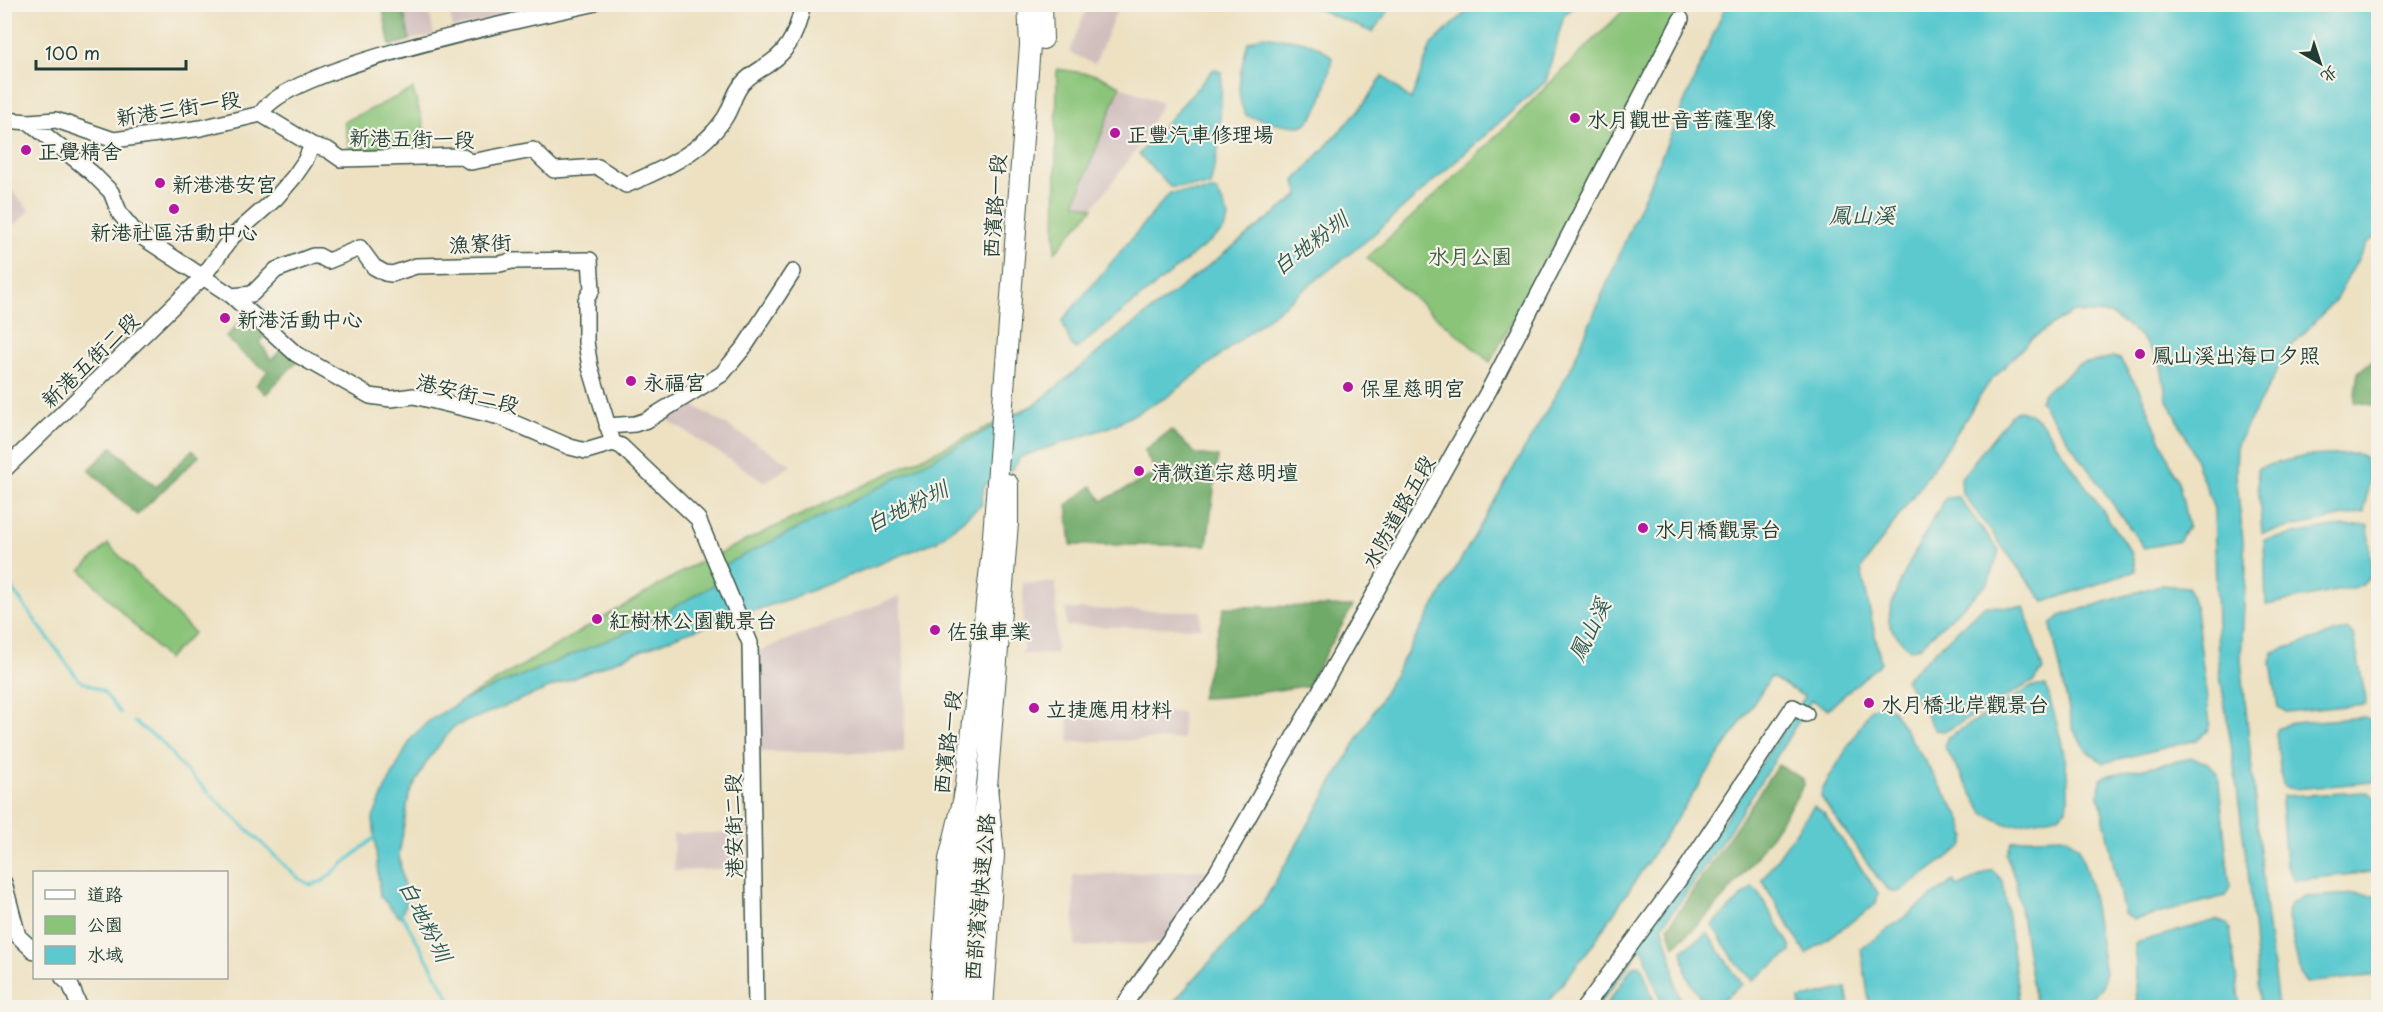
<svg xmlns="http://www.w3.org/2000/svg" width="2383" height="1012" font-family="'Playpen Sans','LXGW WenKai TC',sans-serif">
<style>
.industrial{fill:#d1bfbe}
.green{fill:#8ac479;stroke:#548056;stroke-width:1.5}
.forest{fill:#6faa69;stroke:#47744e;stroke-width:1.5}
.water{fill:#5cc9cf;stroke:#3e8382;stroke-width:1.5}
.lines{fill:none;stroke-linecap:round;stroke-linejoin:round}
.stream{stroke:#5cc9cf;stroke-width:3}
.minor-casing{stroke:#3e5649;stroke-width:18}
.major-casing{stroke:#3e5649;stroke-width:22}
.highway-casing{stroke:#3e5649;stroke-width:24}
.minor{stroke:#fff;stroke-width:15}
.major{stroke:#fff;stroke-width:20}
.highway{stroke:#fff;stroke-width:21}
.poi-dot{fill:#b5179e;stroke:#f7f3e8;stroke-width:2}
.labels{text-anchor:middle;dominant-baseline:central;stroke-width:4.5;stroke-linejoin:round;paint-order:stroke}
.street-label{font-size:21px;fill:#1f3d34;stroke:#f7f3e8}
.poi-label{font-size:21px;fill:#1f3d34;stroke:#f7f3e8;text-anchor:start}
.park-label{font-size:21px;fill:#3a5f45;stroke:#f7f3e8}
.water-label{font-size:22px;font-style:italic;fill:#2b5953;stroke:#f7f3e8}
</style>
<rect width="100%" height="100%" fill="#f7f3e8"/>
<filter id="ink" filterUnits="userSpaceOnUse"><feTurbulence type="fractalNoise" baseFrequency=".0167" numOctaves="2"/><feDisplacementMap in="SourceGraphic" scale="12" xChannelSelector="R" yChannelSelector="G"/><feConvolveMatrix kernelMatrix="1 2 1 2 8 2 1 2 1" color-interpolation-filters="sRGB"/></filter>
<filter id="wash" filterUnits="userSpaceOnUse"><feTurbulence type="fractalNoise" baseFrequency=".008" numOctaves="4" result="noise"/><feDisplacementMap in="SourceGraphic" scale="24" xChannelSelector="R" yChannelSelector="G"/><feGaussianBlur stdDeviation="1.35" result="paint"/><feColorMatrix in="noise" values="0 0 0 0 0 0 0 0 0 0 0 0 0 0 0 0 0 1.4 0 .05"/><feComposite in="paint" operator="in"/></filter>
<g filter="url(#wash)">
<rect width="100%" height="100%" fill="#ede1c2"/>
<!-- industrial -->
<path class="industrial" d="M549,4L550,8L453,28L448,5Z
M402,5H428L434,35L410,40Z
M1088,5H1119L1095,64L1069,52Z
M1120,86L1162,103L1137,149L1093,208L1075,203Z
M5,184L30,210L15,225L5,214Z
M690,403L792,465L765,482L663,417Z
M1023,583H1056V654H1023Z
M900,596L905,680L904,753L754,752L756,652Z
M1066,609L1201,611V628L1066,626Z
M1182,712L1183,739L1069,742L1068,715Z
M744,832L745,868L674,871L673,834Z
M1207,870L1192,904L1161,943L1075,947L1073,875Z"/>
<!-- green -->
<path class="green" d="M1629,5H1664L1680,11L1490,362L1367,258L1458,174Z
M1057,69L1097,75L1120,86L1075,203L1093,208L1055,252Z
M1383,76L1411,100L938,507L463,700L690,567L1036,404L1106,346L1299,195L1295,181L1364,104Z
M413,89L430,148L351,154L344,122Z
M108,544L194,633L167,659L81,570Z"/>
<!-- forest -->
<path class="forest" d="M382,5H402L410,40L390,46Z
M242,291L276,320L260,342L271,360L282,349L298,360L266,394L256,385L268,371L243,354L226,337L250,312Z
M2378,356V406L2354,402L2358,372Z
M1171,430L1196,454L1218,457L1207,545H1071L1067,505L1092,486L1102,501L1157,473L1144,451Z
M112,447L156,487L192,450L199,456L137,515L89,470Z
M1353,606L1307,686C1272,690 1237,698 1201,698L1224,607Z
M1778,765L1803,779L1804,785C1767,844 1729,901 1674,946L1668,927Z"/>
<!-- water -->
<path class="water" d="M1308,5H1393L1372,32Z
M1473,5H1577L1564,15L1546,81L1366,241L1167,397L1110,427L1020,457L1014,468L984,485L981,505L937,541L792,598L682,634L453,727L427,761L409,795L399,855L406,902L401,917L397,915L380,896L373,818L386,787L412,737L430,720L463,700L632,630L714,585L728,563L853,501L1036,404L1106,346L1299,195L1295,181L1364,104L1383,76L1411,100L1431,45Z
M1726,5H2378V235L2367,243L2336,299L2289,349L2237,444L2236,474L2246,569L2241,659L2265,902L2278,1007H2260L2250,887L2231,744L2218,663L2214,509L2189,443L2166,396L2160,360L2140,336L2110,314L2072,312L2031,339L1988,384L1941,457L1861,569L1881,663L1828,709L1811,700C1765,777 1716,854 1662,926L1673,963L1676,987L1683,1007H1663L1642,947L1597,1007H1592L1725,819L1805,697L1771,677L1593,944L1544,1007L1168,1008L1263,903L1570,370Z
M1262,36C1287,40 1316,38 1332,58C1329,75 1320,125 1298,126C1284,126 1262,119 1247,116C1232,97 1242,64 1248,42Z
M1214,69L1222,73L1219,145L1210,186L1170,187L1139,154Z
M1217,191L1229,217L1223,231L1076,349L1071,344L1062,321L1170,193Z
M2113,357L2120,359L2141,393L2179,484L2188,526L2179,541L2144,548L2040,401L2043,394L2078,365Z
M2019,410L2028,413L2042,423L2131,552L2136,571L2044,602L1962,493L1961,478L2010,416Z
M2357,454L2365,457L2369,481L2364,512L2262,533L2257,470L2260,467L2306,456Z
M1958,497L1999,551L1988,583L1919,647L1910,650C1903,642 1889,631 1889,620C1888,596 1932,520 1946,498Z
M2368,525L2372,575L2361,586L2266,605L2264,540L2332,527Z
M2160,585L2188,587L2196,610L2210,724L2207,731L2197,740L2103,763L2086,750L2073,729L2051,625L2060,616Z
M1984,606L2024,607L2043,670L2034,681L1946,731L1935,730L1905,679Z
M2347,629L2353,635L2366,699L2365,704L2286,712L2278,708L2271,663L2273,652Z
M2033,686H2046C2056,720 2073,773 2067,809L2058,816L2009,825L1984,814L1944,746L1948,737Z
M1882,703L1892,709L1960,817L1966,836L1963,846L1900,892L1889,890L1880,881L1821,797L1822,790L1870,710Z
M2366,717L2373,722C2376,739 2382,768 2373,782L2294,789L2284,787L2281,777L2276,733L2278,727L2293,723Z
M2192,758L2208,763L2218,774L2230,887L2225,896L2134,920L2124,914L2099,796L2100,780L2105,776Z
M2367,792L2374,795L2375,802L2378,863L2373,872L2294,880L2286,864L2281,802L2283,796Z
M1814,806L1823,812L1878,893L1876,904L1806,954L1762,880Z
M2066,837L2079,848L2090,883L2105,974L2103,986L2093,997L2046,1007L2035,1003L2016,882L2006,854L2012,841L2031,838Z
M1992,870L2003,881L2019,1000L2016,1007H1870L1861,949L1953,881L1958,887Z
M1752,887L1758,892L1790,945L1791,952L1753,980L1737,964L1712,925Z
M2358,894L2375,895L2378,904V975L2306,983L2300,974L2287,912L2290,904L2305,897Z
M2216,920L2227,924L2230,929L2240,1007H2137L2135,943Z
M1707,933L1742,984L1720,1002L1704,1004L1687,977L1682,950Z
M1638,965L1642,968L1656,1007H1605L1633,966Z
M1846,988L1849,1007H1800L1799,999Z"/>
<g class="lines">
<!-- stream -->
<path class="stream" d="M4,8L23,4
M4,578L79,680L103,691L120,713
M134,722L161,741L181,766L298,878L311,885L323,881L375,837
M401,913L455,1008"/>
</g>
</g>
<g filter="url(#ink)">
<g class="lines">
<!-- minor casing -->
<g class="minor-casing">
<path id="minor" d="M261,114L312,145L328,150L341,159L461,156L471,162L533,150L554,170L598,167L626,185C662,170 702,152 724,119C732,108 734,91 744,82C751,74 762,69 770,63C791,49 798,28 803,4
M4,120L29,122L56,120L114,140L201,128L261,114C284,67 534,17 592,4
M29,122L92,173L111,192L120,214L136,233L232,296L296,354L370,396L391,399L414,396L500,417L570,447L586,451L613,443L621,446L698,519L750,643L756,1008
M232,296L252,294L276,270L313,256H319L328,261L360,248L374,267L385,273L392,274L416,266L500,264L512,261L590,260L592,289L586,300V342L590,367L613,443
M607,426L635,424L647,420L722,374L745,346L793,272
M4,470L202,278L232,237L275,199L294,177L305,161L312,145
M4,883L18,936L34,951
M63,978L70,984L80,1008
M1122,1008L1217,872L1325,682L1489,390L1681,19
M1584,1008L1678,881L1793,707L1806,714"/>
</g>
<!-- major casing -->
<g class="major-casing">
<path id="major" d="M1042,4L1043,39
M939,1008L949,859L965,793L992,549L1030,45L1028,4
M983,1008L994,855L987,787L1008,523V484"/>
</g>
<!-- highway casing -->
<g class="highway-casing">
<path id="highway" d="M950,1008L965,793
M968,1008L987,787"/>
</g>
<!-- minor -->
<use href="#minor" class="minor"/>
<!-- major -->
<use href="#major" class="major"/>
<!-- highway -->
<use href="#highway" class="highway"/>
</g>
</g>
<!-- markers -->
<g class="poi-dot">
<circle cx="1575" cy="118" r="6"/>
<circle cx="1115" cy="133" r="6"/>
<circle cx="26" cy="150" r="6"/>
<circle cx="160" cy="183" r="6"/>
<circle cx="174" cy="209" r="6"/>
<circle cx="225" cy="318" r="6"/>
<circle cx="2140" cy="354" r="6"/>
<circle cx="631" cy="381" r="6"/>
<circle cx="1348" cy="387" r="6"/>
<circle cx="1139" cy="471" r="6"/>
<circle cx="1643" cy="528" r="6"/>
<circle cx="597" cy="619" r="6"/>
<circle cx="935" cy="630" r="6"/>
<circle cx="1869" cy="703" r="6"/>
<circle cx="1034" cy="708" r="6"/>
</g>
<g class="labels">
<!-- street labels -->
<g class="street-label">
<text transform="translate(178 107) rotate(-9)">新港三街一段</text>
<text transform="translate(412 137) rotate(1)">新港五街一段</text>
<text transform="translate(993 206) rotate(-86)">西濱路一段</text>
<text transform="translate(480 242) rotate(-3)">漁寮街</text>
<text transform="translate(89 359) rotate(-44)">新港五街二段</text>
<text transform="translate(468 392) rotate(14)">港安街二段</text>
<text transform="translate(1397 511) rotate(-61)">水防道路五段</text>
<text transform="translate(946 742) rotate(-83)">西濱路一段</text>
<text transform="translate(732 826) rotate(-91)">港安街二段</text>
<text transform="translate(978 897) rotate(-85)">西部濱海快速公路</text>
</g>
<!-- poi labels -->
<g class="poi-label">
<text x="1587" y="118">水月觀世音菩薩聖像</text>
<text x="1127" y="133">正豐汽車修理場</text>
<text x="38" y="150">正覺精舍</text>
<text x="172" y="183">新港港安宮</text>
<text x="174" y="231" text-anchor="middle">新港社區活動中心</text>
<text x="237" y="318">新港活動中心</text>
<text x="2152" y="354">鳳山溪出海口夕照</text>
<text x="643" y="381">永福宮</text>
<text x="1360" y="387">保星慈明宮</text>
<text x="1151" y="471">清微道宗慈明壇</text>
<text x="1655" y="528">水月橋觀景台</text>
<text x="609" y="619">紅樹林公園觀景台</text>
<text x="947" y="630">佐強車業</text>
<text x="1881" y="703">水月橋北岸觀景台</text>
<text x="1046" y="708">立捷應用材料</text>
</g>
<!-- park labels -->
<g class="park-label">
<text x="1470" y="255">水月公園</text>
</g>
<!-- water labels -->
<g class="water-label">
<text x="1862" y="213">鳳山溪</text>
<text transform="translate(1309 242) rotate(-37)">白地粉圳</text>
<text transform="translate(906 505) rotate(-26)">白地粉圳</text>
<text transform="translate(1588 629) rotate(-64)">鳳山溪</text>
<text transform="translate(427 920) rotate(63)">白地粉圳</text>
</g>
</g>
<!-- margin -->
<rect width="2383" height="1012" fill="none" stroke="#f7f3e8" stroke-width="24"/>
<!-- legend -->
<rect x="33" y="871" width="195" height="108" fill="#f7f3e8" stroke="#a1aaa0" stroke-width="1.5"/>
<rect x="45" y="890" width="30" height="9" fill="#ffffff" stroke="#a1aaa0" stroke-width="1.5"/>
<text x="87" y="901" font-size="18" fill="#1f3d34">道路</text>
<rect x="45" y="916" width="30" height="18" fill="#8ac479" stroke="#a1aaa0" stroke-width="1.5"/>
<text x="87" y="931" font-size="18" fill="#1f3d34">公園</text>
<rect x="45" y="946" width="30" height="18" fill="#5cc9cf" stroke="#a1aaa0" stroke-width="1.5"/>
<text x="87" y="961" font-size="18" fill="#1f3d34">水域</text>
<!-- north arrow -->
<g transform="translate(2320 63) rotate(141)" stroke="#f7f3e8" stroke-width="4.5" paint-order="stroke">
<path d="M0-4.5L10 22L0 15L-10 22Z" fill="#1f3d34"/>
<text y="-9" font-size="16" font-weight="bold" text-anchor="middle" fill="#1f3d34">北</text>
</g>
<!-- scale -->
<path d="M36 60v9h150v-9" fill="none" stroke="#1f3d34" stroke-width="3"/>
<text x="45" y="60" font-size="18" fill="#1f3d34" stroke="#f7f3e8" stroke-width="4.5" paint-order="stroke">100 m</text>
</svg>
